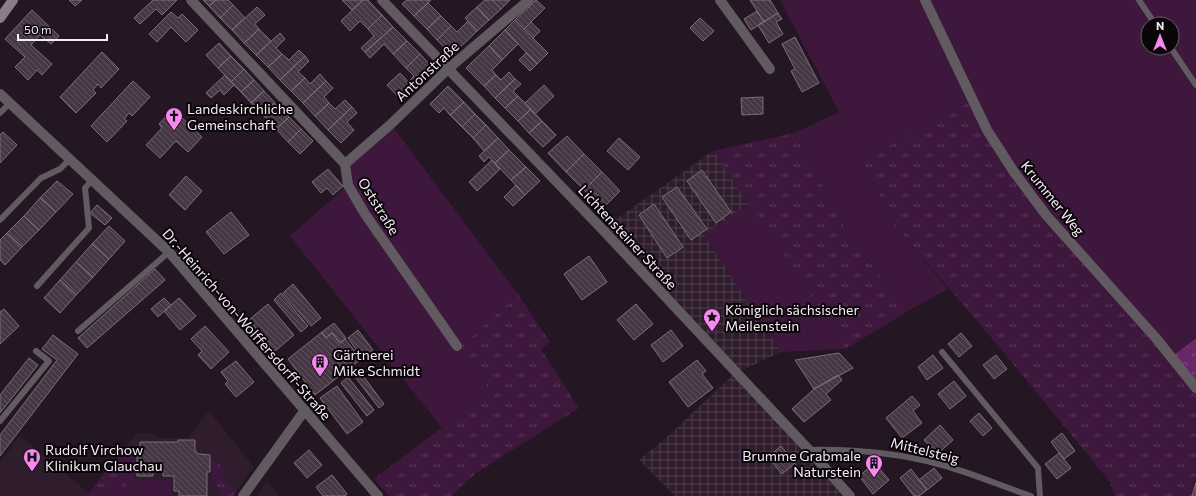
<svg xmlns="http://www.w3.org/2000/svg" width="1196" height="496" font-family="Commissioner,sans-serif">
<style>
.built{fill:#2f1d2e}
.industrial{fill:url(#industrial-grid)}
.grass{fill:url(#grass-tufts)}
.forest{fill:url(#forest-crowns)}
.green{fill:#3d173c;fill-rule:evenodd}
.building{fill:url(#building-back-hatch);stroke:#7f6d7d}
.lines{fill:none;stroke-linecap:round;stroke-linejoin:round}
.lane{stroke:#615a60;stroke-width:6}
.street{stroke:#615a60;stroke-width:10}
.secondary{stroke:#897d88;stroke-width:10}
.labels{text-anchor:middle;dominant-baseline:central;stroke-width:4;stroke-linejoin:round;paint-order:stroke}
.street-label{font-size:14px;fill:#f6ecf5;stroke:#0a0509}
.poi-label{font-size:14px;fill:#f6ecf5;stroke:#0a0509;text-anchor:start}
</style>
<defs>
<pattern id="industrial-grid" width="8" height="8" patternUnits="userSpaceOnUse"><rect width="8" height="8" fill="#2f1d2e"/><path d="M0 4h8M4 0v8" fill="none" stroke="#4e3e4d"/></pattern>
<pattern id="grass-tufts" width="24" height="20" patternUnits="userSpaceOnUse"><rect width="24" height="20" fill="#3d173c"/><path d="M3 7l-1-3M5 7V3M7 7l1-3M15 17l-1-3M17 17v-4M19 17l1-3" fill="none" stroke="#5a3959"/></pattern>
<pattern id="forest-crowns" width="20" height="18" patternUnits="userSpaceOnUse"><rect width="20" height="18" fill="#6a2768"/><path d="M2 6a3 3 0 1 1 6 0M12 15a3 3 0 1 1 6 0" fill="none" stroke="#80467e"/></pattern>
<pattern id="building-back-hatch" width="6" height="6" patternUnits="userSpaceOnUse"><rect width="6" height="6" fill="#463745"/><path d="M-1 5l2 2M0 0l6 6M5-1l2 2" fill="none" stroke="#615460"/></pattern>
</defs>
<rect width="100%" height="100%" fill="#241623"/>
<!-- built -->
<path class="built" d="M209,411L254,467L233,496H0V462L20,436L89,493L137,433H155L159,438H187Z
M267,481L279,496H256Z"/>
<!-- industrial -->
<path class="industrial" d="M713,151L750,203L705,235L781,352L736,373L850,496H675L639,460L667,437L735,373L602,229Z"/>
<!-- grass -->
<path class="grass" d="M972,100L1196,388V496H1115L1110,482L1000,348L892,222L862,160Z
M794,133L850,237L908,311L846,349L713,151Z
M518,294L550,342L541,349L579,408L476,473L451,496H389L374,479L490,391L459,348Z
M128,445H135L133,484L108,494L110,496H93L89,493L110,466L118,473L122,468L128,472L132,467L119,456Z
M212,457L225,471V481L236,491L233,496H223L212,479Z"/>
<!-- forest -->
<path class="forest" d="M1196,338V388L1171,357Z"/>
<!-- green -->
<path class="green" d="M780,0H1196V338L1171,357L1046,215L972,100L862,160L892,222L948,289L908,311L850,237L794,133L839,112ZM1148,24H1172V48H1148Z
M391,124L518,294L459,348L490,391L442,428L290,236L348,185L345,164Z
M750,203L846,349L781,352L704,235Z
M119,456L132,467L128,472L122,468L118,473L110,466Z
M138,480H169L171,482V496H110L107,493L108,487L116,486L122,488L129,483L135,484Z"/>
<!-- building -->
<path class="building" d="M69,0H82L75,6Z
M153,0H177L162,15L156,9L140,24L134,18Z
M203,0H216L209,6Z
M216,0H228L233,5L220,18L209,6Z
M342,0H363L352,10Z
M363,0H368L382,15L368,29L360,21L350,31L341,21Z
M407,0H431L414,16L402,4Z
M485,0H492L501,9L489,20L477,7Z
M492,0H510L501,9Z
M536,0L545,8L524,29L515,20Z
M750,0H770L778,13L764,22Z
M428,3L441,16L427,29L414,16Z
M233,5L245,18L232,30L220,18Z
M257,7L265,15L255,24L259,29L244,43L232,30Z
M477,7L489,20L477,31L465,18Z
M32,10L59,36L51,44L40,35L31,45L52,64L42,75L37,70L28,80L15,67L25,57L5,39Z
M757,11L764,22L751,30L744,19Z
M171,12L178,18L182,14L198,30L186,42L171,27L157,42L149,34Z
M778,13L782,19L776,22L783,34L769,43L758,25Z
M382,15L393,27L365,52L361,48L374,36L368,29Z
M441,16L451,26L437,40L427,29Z
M700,18L714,31L703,41L690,28Z
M515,20L548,53L537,64L505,30Z
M468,21L477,31L452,55L437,40L451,26L457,32Z
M531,22L540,31L533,38L524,29Z
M393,27L407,41L393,54L384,44L370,58L365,52Z
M259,29L271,41L256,55L244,43Z
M505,30L518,44L502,60L489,46Z
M280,33L285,39L276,48L282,54L268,67L256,55Z
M795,37L819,83L802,92L791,71L795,69L782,44Z
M407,41L420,54L406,68L393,54Z
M219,43L231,56L218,68L206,55Z
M489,46L502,60L492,70L496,75L484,86L466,68Z
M299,50L305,56L280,80L268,67L282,54L289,60Z
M102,52L119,69L101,88L98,84L93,90L96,93L76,113L60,97Z
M526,53L537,64L530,71L519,60Z
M420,54L432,67L433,72L415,89L408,82L414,76L406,68Z
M231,56L244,69L231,82L218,68Z
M305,56L309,61L298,72L305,78L291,91L280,80Z
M244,69L254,80L241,92L231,82Z
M509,72L515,79L495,98L484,86L496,75L501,80Z
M400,73L415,89L402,101L387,85Z
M320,74L326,81L303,103L291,91L305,78L310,84Z
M225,75L234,85L224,95L220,90L211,98L206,93Z
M515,79L521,84L513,91L518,96L505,108L495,98Z
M254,80L264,91L251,103L241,92Z
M133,81L150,97L132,116L129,113L124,119L127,121L107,142L91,126Z
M326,81L333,88L324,97L329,103L315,116L303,103Z
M544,85L554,96L535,114L525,103Z
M448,86L464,102L450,115L444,108L439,113L430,104Z
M264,91L275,103L262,114L251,103Z
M518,96L531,109L518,121L505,108Z
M763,97V114L742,115L741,98Z
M345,100L352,107L328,130L315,116L329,103L335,109Z
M464,102L475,114L462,127L450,115Z
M274,103L289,117L276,129L262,114Z
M352,107L357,113L347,122L354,130L341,143L328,130Z
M173,109L202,137L188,152L176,141L160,158L146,145L162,128L159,124Z
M531,109L542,121L529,133L518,121Z
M475,114L486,125L473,138L462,127Z
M289,117L301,129L288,142L276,129Z
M542,121L556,135L543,147L529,133Z
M486,125L498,138L484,151L473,138Z
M301,129L313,141L300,154L288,142Z
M3,132L17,145L0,163V135Z
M567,136L584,154L566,172L548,153Z
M498,138L509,150L495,163L489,157L484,162L479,156Z
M619,138L640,157L628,170L607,151Z
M509,150L526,167L511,180L495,163Z
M584,154L602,172L584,190L566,172Z
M492,160L500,169L477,191L469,182Z
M526,167L540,181L525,195L511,180Z
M328,169L343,186L333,195L327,188L321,193L312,182Z
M702,170L731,212L716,223L687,181Z
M602,172L620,191L602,209L584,190Z
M186,176L202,191L185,210L169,195Z
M57,181L73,194L56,212L40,198Z
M516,185L525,195L513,206L504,197Z
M677,187L707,229L691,240L662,197Z
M40,198L56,212L39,230L24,216Z
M654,204L683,247L667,258L639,215Z
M97,205L112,218L105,225L90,213Z
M231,212L249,235L224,254L206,232Z
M24,216L39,230L22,247L7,233Z
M109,226L125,241L109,259L92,244Z
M7,233L22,247L5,265L0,260V240Z
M92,244L109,259L93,277L76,262Z
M589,256L607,282L582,300L564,274Z
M76,262L93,277L76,295L60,280Z
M155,269L165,280L87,348L78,338Z
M60,280L76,295L60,313L44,298Z
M293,284L321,318L311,326L283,293Z
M281,293L308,326L301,332L274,300Z
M164,298L171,305L158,317L151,309Z
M179,298L196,316L180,330L164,311Z
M268,304L294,335L275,351L249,320Z
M636,304L653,324L634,340L617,320Z
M4,309L19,326L0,344V312Z
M334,323L346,338L340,343L332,333L326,338L322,332Z
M205,326L229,352L211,369L198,355L202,351L191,339Z
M358,330L373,350L362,358L348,338Z
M671,330L683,346L663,362L651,345Z
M322,332L326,338L332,333L340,343L345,339L361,359L315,395L288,359Z
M961,333L972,346L959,357L948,344Z
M53,335L78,354L0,456V435L57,360L42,349Z
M839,353L853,368L814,389L795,360Z
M933,355L943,368L927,380L918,367Z
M996,355L1007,369L994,379L983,365Z
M29,358L38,365L0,413V395Z
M697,360L706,371L702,374L713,388L688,407L669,382Z
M236,361L254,382L236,397L225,384L228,381L221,372Z
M358,369L384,404L379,408L352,373Z
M838,375L842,380L826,394L831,400L804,422L792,409L814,389Z
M348,377L374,410L367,416L341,383Z
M954,381L966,396L950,409L938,394Z
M337,386L363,422L347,434L320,398Z
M912,396L920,405L913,411L922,423L902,438L886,418Z
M979,413L992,428L983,436L970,421Z
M940,425L953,440L937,454L924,440Z
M1062,433L1075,451L1064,459L1051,442Z
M178,440H195V450L197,453L199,454L210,455V472H207V496H179V491H174V476H163V471H153V476H137V449H140V442H178Z
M781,446L795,463L782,474L768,457Z
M309,450L322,465L307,478L294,463Z
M1059,453L1071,468L1057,479L1045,464Z
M875,463L889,480L873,494L859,476Z
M934,468L942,478L927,490L919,480Z
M911,469L927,490L919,496H914L900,478Z
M332,475L347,494L345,496H323L316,487Z
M1196,483V496H1192Z"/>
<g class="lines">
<!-- lane -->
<path class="lane" d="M1139,0L1155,24
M1171,48L1196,85
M0,113L10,103
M0,220L41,178L60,169L70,159
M37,286L89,228L85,188L92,180
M78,331L169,252
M942,352L1038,468L1040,496
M0,421L49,361L36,351
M809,450C854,449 898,453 942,465C972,473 1001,486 1031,496"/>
<!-- street -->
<path class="street" d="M191,0L345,164L348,185L365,214L457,346
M382,0L602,229L809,450L850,496
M720,0L770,69
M925,0L987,130L1014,172L1046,215L1155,337L1196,388
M0,94L169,252L378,496
M345,164L391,124L448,69L529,0
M243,496L305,410"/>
<!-- secondary -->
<path class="secondary" d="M0,18L13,0"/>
</g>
<!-- icons -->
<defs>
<g id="church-pin" transform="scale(0.9)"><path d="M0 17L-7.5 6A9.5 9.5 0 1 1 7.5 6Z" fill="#f589ef" stroke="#0a0509"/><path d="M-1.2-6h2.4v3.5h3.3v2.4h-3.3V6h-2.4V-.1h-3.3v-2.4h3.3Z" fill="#111"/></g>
<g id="sight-pin" transform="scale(0.9)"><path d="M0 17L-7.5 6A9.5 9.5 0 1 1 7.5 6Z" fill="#f589ef" stroke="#0a0509"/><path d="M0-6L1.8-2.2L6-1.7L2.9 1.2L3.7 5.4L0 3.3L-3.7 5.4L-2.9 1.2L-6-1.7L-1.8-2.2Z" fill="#111"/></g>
<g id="building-pin" transform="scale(0.9)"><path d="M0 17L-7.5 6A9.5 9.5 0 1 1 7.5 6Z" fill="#f589ef" stroke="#0a0509"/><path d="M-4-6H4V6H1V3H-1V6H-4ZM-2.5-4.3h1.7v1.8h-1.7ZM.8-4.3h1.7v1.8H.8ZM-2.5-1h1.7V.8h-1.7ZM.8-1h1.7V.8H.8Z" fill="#111"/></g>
<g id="hospital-pin" transform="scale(0.9)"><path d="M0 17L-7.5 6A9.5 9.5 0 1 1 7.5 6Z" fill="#f589ef" stroke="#0a0509"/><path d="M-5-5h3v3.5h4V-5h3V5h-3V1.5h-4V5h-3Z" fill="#111"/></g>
</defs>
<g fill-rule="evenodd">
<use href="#church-pin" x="174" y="116"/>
<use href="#sight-pin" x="712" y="317"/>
<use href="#building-pin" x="320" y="362"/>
<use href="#hospital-pin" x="32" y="457"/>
<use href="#building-pin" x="874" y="463"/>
</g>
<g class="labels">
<!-- street labels -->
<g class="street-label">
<text transform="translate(427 71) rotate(-43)">Antonstraße</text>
<text transform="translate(1053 198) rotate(51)">Krummer Weg</text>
<text transform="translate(379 206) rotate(58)">Oststraße</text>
<text transform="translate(628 237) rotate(47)">Lichtensteiner Straße</text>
<text transform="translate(247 324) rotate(49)">Dr.-Heinrich-von-Wolffersdorff-Straße</text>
<text transform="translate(925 450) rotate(14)">Mittelsteig</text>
</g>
<!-- poi labels -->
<g class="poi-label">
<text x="187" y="108">Landeskirchliche<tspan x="187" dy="16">Gemeinschaft</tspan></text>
<text x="725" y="309">Königlich sächsischer<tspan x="725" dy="16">Meilenstein</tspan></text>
<text x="333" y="354">Gärtnerei<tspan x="333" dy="16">Mike Schmidt</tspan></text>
<text x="45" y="449">Rudolf Virchow<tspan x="45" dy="16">Klinikum Glauchau</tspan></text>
<text x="861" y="455" text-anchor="end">Brumme Grabmale<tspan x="861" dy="16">Naturstein</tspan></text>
</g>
</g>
<!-- north arrow -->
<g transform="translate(1160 36)"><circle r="19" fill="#0a0509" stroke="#686167"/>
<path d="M0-3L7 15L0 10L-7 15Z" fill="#f589ef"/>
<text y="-6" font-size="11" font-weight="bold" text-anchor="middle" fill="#f6ecf5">N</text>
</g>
<!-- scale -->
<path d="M18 34v6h89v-6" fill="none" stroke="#f6ecf5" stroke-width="2"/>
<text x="24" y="34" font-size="12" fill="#f6ecf5" stroke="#0a0509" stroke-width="3" paint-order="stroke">50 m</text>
</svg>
